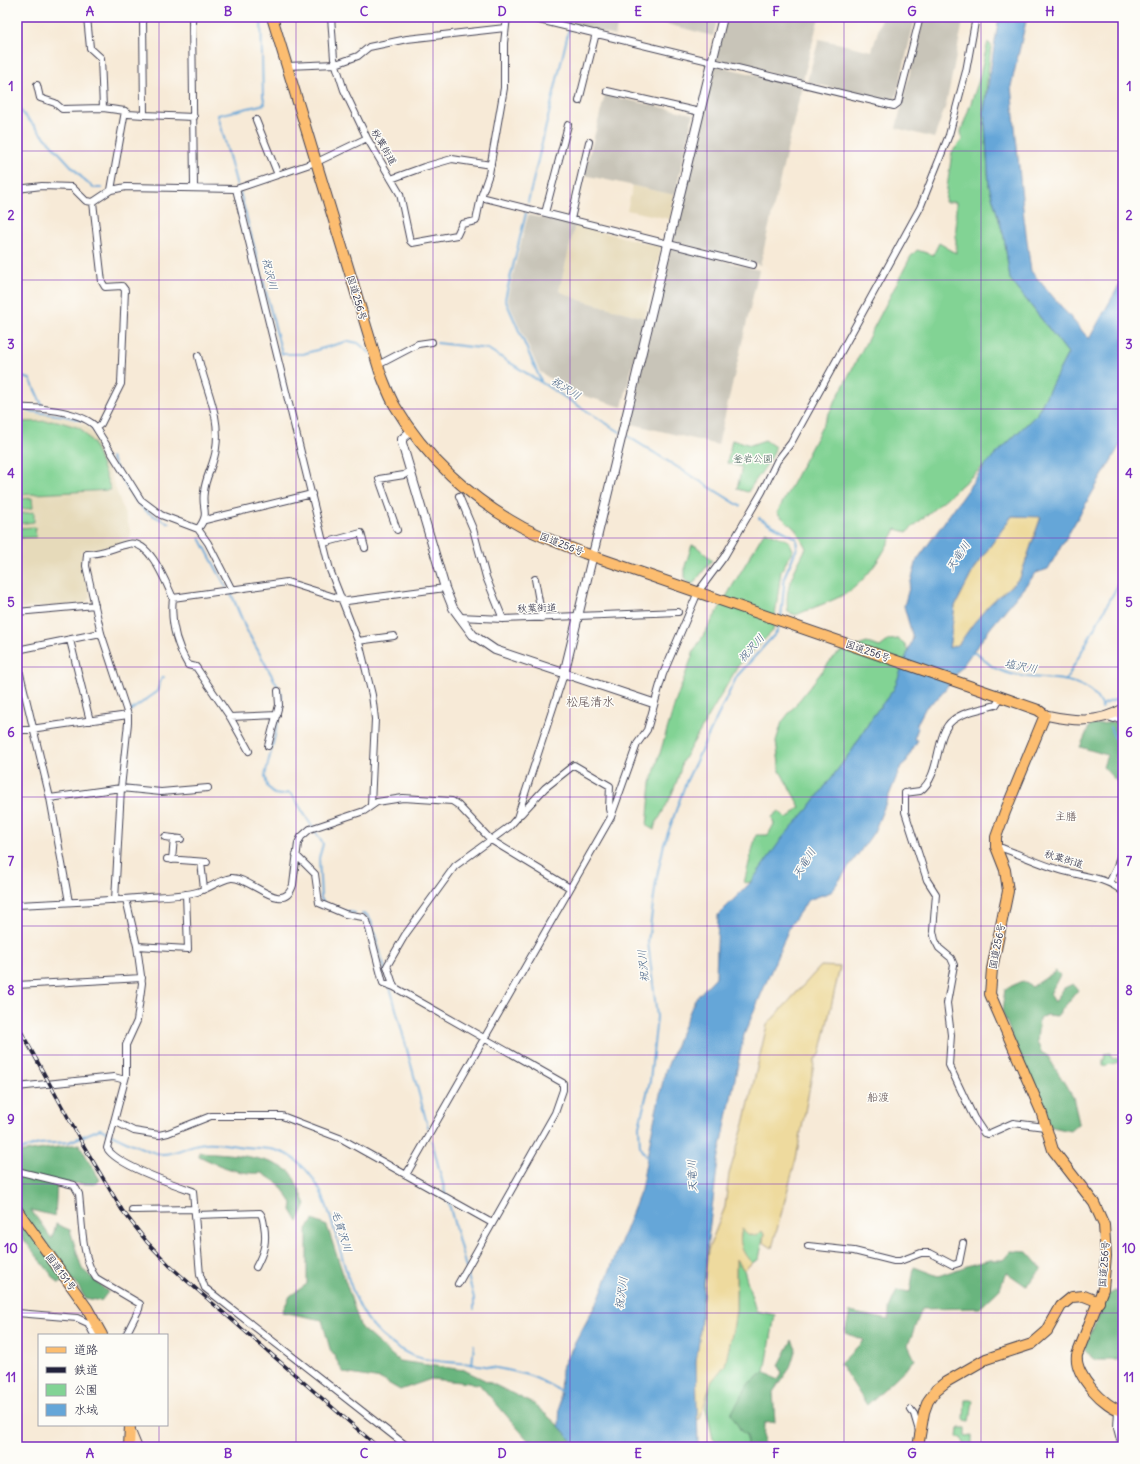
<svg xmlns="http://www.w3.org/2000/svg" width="1140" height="1464" font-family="Delius,'Klee One',sans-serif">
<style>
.built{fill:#e6daba}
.industrial{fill:#c8c4b8}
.green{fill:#82d394;stroke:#527a68}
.forest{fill:#69b57e;stroke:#466c5c}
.sand{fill:#eeda9e;stroke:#887e6c}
.water{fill:#65a6d8;stroke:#44648a;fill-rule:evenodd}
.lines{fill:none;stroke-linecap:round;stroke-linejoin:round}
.stream{stroke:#65a6d8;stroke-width:2}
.minor-casing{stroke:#424052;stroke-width:8}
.tertiary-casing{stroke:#424052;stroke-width:10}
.secondary-casing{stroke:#424052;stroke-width:11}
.primary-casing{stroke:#424052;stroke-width:12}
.trunk-casing{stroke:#424052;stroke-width:12}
.minor{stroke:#fff;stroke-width:6}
.tertiary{stroke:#fff;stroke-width:8}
.secondary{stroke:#fee5c5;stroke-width:9}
.primary{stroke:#fcbd6f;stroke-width:10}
.trunk{stroke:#fcbd6f;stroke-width:10}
.rail-casing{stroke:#22223b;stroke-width:3.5}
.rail{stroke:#fdfcf7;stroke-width:2;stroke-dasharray:6;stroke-linecap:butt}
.grid{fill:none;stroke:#7b2cbf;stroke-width:1;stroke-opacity:0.55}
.labels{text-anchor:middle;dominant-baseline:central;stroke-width:3;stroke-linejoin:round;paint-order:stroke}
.street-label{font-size:10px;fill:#22223b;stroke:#fdfcf7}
.park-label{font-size:10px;fill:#44605a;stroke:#fdfcf7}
.water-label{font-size:11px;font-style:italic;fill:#405d82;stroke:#fdfcf7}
.neighbourhood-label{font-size:11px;fill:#5d4d4f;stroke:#fdfcf7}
.quarter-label{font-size:12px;fill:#5d4d4f;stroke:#fdfcf7}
.neatline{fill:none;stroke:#7b2cbf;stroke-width:1.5}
.grid-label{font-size:13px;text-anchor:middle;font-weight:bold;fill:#7b2cbf}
</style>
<rect width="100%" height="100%" fill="#fdfcf7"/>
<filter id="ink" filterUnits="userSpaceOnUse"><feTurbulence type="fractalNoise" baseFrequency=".025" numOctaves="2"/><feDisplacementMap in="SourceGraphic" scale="8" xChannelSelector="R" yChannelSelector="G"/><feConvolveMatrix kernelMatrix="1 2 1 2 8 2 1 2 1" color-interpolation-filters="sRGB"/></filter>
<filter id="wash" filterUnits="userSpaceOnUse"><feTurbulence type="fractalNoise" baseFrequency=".012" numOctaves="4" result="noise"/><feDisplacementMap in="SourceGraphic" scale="16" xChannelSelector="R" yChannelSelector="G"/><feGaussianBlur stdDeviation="0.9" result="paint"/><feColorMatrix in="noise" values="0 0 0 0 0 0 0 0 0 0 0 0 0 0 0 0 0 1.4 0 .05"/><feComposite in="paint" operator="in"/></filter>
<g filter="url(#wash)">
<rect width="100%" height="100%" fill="#f7ead7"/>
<!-- built -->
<path class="built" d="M633,186L675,195L670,219L627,210Z
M575,225L661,247L645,318L580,300L559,291Z
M17,411L65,417L87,426L100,445L128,523L131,534L130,539L109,547L83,550L81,553L90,596L86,603L17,609Z"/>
<!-- industrial -->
<path class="industrial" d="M570,17H619L615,36L574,25Z
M640,17H718L713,36Z
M725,17H819L803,80L715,60Z
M882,17H905L915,19L895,102L807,82L819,39L872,51Z
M924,17H964L946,105L934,138L896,128Z
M714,65L802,86L760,265L671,241Z
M605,95L693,114L675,195L584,175Z
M528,215L575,225L559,291L580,300L645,318L622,407L571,392L540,372L507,299Z
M671,247L759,270L718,445L628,423Z"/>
<!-- green -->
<path class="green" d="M988,42L991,45L984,110L989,186L1004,237L1010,279L1068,353L1037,414L985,465L907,532L896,529C884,552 872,574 850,591C837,600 811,608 796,615L788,612C784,586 795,570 806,548L796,530L777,513L911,256L917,250L933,255L939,243L956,253V202H945L952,152L962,140L961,131L978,83Z
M57,421L80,428L93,443L111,490L17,495V422Z
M732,440L751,445L765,440L775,447C775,457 754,481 748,492L737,489L742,467L727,463Z
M32,498L33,508L17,510V499Z
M34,512V522L17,524V514Z
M35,527L36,537L17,538V528Z
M765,531L789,541L793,550L781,571L773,631L738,666L682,762C679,779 671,798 662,813C659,820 655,822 654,830L647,826L651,783L676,700L694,651Z
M692,545L696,546L712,560L693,584L685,580V566Z
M898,639L905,645L908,652L894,689L873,716L853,749L808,809L783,838L751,882L744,883L756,835H768L774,824L772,817L779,811L787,819L800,807L780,771L776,741L782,722L831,660L840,652L867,643L880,647L889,640Z
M1111,1053L1112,1059L1123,1058V1061L1103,1066V1059H1105L1104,1054Z
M742,1229L762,1231L764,1234L759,1259L752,1263C741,1253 738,1242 742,1229Z
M736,1258L744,1270L756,1311L775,1315L765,1372L749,1383L741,1431L747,1436V1447H721L713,1439L706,1408L711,1382L725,1365L733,1329L736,1310Z
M965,1400H973L970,1421L964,1420Z
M959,1428H966V1437L972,1436V1447H965L962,1438L958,1437Z"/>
<!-- forest -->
<path class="forest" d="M1116,722L1123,737V788L1103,767L1107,755L1080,747L1090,725Z
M1056,971L1060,975L1050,994L1055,1002L1064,988L1073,984L1078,990L1057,1016L1047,1015L1039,1019L1037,1042L1042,1053L1047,1055L1073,1097L1079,1123L1070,1131L1048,1126L1002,1011L1005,989L1023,981L1032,987Z
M79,1144L100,1180L94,1184L57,1183L55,1216L31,1210L52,1239L56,1224L70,1230L82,1269L108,1292L101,1301L85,1298L75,1281L58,1283L17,1231V1153Z
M199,1152C230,1154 264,1155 291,1172L306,1204L298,1222L291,1210L292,1203L279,1184L262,1173C240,1175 219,1166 199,1156Z
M313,1220L327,1226L361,1328L399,1361L464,1370L534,1404L559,1426L578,1447H534L479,1384L431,1379L400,1390L381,1379L344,1373L330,1349L322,1320L282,1312L290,1296L307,1284V1229Z
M1011,1251L1027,1252L1042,1269L1026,1286L1006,1272L1000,1289L980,1308L922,1309L908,1345L915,1360L867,1405L840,1364L864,1340L845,1333L850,1312L889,1320V1308L897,1290L910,1292L914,1267L938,1276L973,1264L990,1260H1003Z
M1115,1291L1123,1293V1360H1096L1085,1351V1346L1108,1295Z
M792,1340L796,1348L790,1368L773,1392L775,1422L764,1423L763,1447H747V1436L741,1431L731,1414L749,1383L765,1372L778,1380L782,1374L779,1365Z"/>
<!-- sand -->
<path class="sand" d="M1012,516H1041L1020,578L990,604L973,624L959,644L949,649L955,606L975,567Z
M821,966L840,967L820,1055L815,1059L796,1159L772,1248L763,1242L764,1234L762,1231L755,1236L748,1234L742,1229C738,1243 742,1253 752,1263L744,1270L736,1259V1310L733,1329L725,1365L711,1382L700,1419H695L696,1361L708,1250L725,1207L729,1174L744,1124L767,1025Z"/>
<!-- water -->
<path class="water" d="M999,17H1027L1011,86L1024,218L1031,271L1089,339L1123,278V440L1048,569L1036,573L992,626L940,696L926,707L916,726L918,728L914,739L918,740L908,757L907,761L901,766L874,832L831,892L808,900L790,926L744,1035L718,1161L708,1239L699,1342L696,1361L698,1447H578L559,1426L561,1369L599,1298L641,1190L652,1130L665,1072L695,999L716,977L718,915L751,882L783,837L808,809L853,749L873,716L894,689L913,638L904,606L917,560L985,465L1037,414L1068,353L1010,279L1004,237L989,186L984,110ZM1012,516L1041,517L1020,578L990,604L973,624L959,644L949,648L955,606L975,567Z"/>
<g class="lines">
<!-- stream -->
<path class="stream" d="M567,17L570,25
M17,107L86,182L95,188H102
M237,186L218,115L265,104L263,96L261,17
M195,191L232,193
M240,192L282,354H303L348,341L358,343L370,353
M528,202L569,29
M526,213L505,299L541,381
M437,343L488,349L620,432
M389,361L393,363L397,361
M17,376L30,379L42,405
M28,411L64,416L81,420
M90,425L97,434
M624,434L740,506
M111,457C120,476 131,500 149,513C155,517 162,520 169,523
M759,518L796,538L797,548L785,575L781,618
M200,538L226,587
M231,593L246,629L282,694V706L265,776L267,786L274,794L281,795L289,793L293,796L323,844L319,858L321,898L323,902
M971,654L976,652C982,657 990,667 997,669C1006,673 1018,676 1027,677C1053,679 1091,677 1102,708
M1066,680L1123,576
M1101,705L1123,697
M130,711L157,692L161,679L164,677
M1110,727L1117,744L1123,752
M344,911L355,913
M362,914L367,915L371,921L389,983
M390,987L428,1127
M432,1141L446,1196
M17,1151L39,1144L69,1142L100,1129C117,1136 145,1152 161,1154C175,1155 186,1146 199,1144C212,1141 224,1144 237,1146C254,1149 272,1146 288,1155C347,1189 330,1290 382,1336C410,1360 424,1360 459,1363C477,1364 511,1370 527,1375C539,1378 551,1387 563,1392
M648,1159L640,1146L639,1126L650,1081L657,1017L648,942L656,881L664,844L686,782L737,676L777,632L779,624
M448,1200L466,1268
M467,1272L474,1298V1309
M472,1365L474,1345"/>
</g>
</g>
<g filter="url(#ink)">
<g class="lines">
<!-- minor casing -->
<g class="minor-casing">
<path id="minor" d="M87,17L90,48L101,58L103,108
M143,17L144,115L194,117
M192,17L194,187
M331,17L334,59L344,90L367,138L400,194L410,241L412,243L457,235L462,224L476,221L481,197L489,174L504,88V43L507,17
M527,17L894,106L898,103L920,17
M287,66L336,64L358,56L369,47L407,39L505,28
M37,85L40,98L55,103L62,109L103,108L125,111L111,190
M607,91L700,112
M579,101L596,33
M125,111L128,114L144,115
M256,120L278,175
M391,179L424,167L452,159L491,165
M17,189L42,186L72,187L86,201L93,202L111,190L126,187L236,189L319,161L367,138
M236,189L330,570L360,646L372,695L375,719L371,805
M481,197L753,265
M93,202L102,282L105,287L122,286L125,290L121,384L101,424L96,428
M545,213L568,125
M571,219L589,142
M378,365L418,344L432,342
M17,408C38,407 78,411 94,425L141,500L161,515L198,529L208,543L232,590
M459,496L473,529L486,577L503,619
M205,520L312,494
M198,529C211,512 201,510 204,492C205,477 215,463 216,448C221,415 205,388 198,356
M397,530L379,479L404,475L410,471
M324,543L361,533L365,548
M535,579L542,618
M173,598C170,622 176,644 188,665L196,667L230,717L249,751
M17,612L95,605
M459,617L503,619L678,612
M70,640L90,721
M358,641L394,636
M17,650L101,633
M17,661L50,798L69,902
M1001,697L996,705C983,709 964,711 953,720C934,734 942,775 920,791L905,793V812L927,880L936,894L933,931L935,940L939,948L951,958L954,965L947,1003L951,1035L949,1065L974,1118L984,1133L988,1134L1013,1123L1045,1127
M230,717L277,715
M1108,717L1114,719L1123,716
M17,731L128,715
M268,746L279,705L278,691
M50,798L121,788L161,792L208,788
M521,814L545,788L574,765L610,786L609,809L611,817
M165,837L181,839
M997,849L1002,848C1021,855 1040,864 1060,870C1080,876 1107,877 1123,892
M296,855L315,874L319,903L345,914L363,917L367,921L383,983L394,987
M167,859L207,862
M172,860L174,838
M201,862L204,889
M1109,883L1117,867L1123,846
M126,899L137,946L142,983L137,1021L126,1045V1076L107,1148C116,1165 173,1184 193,1191L200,1275L205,1288L408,1447
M115,900L121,788L128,723V715L101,633L86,566L87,554C103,554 114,547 128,544C150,539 166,583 173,598L287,582L347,601L445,588
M17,905C61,903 105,901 148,897C164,896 182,896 197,892C209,889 219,880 231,878C250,876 283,917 293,885L298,843L301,837L310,829L364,811L377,802L403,798L452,801L458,805L491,840L570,888
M137,946L188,949L186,894
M17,985L142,978
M17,1087L114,1077L125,1080
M114,1121L134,1131L159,1135L168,1133L211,1116H282L342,1139L492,1223
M17,1171L74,1185L79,1194C82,1219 81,1258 96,1278L140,1304L139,1309L126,1335
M406,1175L611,817L637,744L647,730L663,674L698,592L724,557L762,492L777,461L791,443L920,208L949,135L966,71L976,17
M132,1210L195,1209
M195,1215L260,1213C263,1216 263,1220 264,1225C267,1242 264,1252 256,1267
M808,1246L854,1251L894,1261H900L921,1253H930L953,1265L959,1263L963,1243
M458,1284L555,1113L563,1090V1083L394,987L387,966L405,935L455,866L510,826L517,818L564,674
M17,1313L77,1318L88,1323L94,1335
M911,1410L914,1414L919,1431
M1118,1410L1117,1428L1122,1447"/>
</g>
<!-- tertiary casing -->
<g class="tertiary-casing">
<path id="tertiary" d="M411,431L402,439V443L445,588L453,608L473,635L495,650L653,703
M564,674L723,17"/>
</g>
<!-- secondary casing -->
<g class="secondary-casing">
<path id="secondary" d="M1045,715C1073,721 1097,724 1123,709
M130,1430L137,1447"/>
</g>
<!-- primary casing -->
<g class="primary-casing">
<path id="primary" d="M918,1447L924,1412L928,1401L936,1390L946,1382L986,1359L1032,1344L1047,1331L1061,1306L1072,1297L1084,1296L1099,1302"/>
</g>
<!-- trunk casing -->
<g class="trunk-casing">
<path id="trunk" d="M272,17L380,372C385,384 389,396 395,406C425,457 471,499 522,527C542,537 563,545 584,553L1001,697L1038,710L1045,715L1005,812L996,837V847L1005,870L1008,891L992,969L990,994L1041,1111L1053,1150L1094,1203L1104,1225L1106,1256L1103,1289L1077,1355C1074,1375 1105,1408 1123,1411
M17,1210L87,1308L102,1335
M129,1447L130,1425"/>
</g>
<!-- minor -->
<use href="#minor" class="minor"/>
<!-- tertiary -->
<use href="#tertiary" class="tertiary"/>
<!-- secondary -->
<use href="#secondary" class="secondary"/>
<!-- primary -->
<use href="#primary" class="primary"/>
<!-- trunk -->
<use href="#trunk" class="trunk"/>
<!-- rail casing -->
<g class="rail-casing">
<path id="rail" d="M17,1024L82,1143L122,1210L147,1242L171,1267L378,1447"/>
</g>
<!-- rail -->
<use href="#rail" class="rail"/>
</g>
</g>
<!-- grid -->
<path class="grid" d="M159,17V1335M296,17V1447M433,17V1447M570,17V1447M707,17V1447M844,17V1447M981,17V1447M17,151H1123M17,280H1123M17,409H1123M17,538H1123M17,667H1123M17,797H1123M17,926H1123M17,1055H1123M17,1184H1123M17,1313H1123M159,1425V1447"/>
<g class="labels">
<!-- street labels -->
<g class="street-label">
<text transform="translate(384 147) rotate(60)">秋葉街道</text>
<text transform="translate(357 298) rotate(73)">国道256号</text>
<text transform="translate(562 544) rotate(21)">国道256号</text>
<text transform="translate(537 608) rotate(-2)">秋葉街道</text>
<text transform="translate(868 651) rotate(19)">国道256号</text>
<text transform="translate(1064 859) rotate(17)">秋葉街道</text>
<text transform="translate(997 946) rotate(-79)">国道256号</text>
<text transform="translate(1104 1264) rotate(-86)">国道256号</text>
<text transform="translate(61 1272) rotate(54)">国道151号</text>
</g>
<!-- park labels -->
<g class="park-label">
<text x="753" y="458">釜岩公園</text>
</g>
<!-- water labels -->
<g class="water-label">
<text transform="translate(270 274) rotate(76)">祝沢川</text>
<text transform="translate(566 388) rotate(32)">祝沢川</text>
<text transform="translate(958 556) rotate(-56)">天竜川</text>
<text transform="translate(751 648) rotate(-48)">祝沢川</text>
<text transform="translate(1021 666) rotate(11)">塩沢川</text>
<text transform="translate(804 863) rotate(-58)">天竜川</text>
<text transform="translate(643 966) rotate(-96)">祝沢川</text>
<text transform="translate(692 1176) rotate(-93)">天竜川</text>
<text transform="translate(342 1231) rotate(72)">毛賀沢川</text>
<text transform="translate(621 1293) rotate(-82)">祝沢川</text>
</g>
<!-- neighbourhood labels -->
<g class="neighbourhood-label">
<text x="1066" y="816">主膳</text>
<text x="878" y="1097">船渡</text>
</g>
<!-- quarter labels -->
<g class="quarter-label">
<text x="590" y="701">松尾清水</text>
</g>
</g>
<!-- margin -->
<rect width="1140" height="1464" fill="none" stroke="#fdfcf7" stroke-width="44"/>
<!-- legend -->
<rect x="38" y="1334" width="130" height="92" fill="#fdfcf7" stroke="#a5a5ac"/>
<rect x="46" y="1347" width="20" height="6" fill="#fcbd6f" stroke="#a5a5ac"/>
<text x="74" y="1354" font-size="12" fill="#22223b">道路</text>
<rect x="46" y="1367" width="20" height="6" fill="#22223b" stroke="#a5a5ac"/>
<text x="74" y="1374" font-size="12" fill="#22223b">鉄道</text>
<rect x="46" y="1384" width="20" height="12" fill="#82d394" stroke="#a5a5ac"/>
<text x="74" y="1394" font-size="12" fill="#22223b">公園</text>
<rect x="46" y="1404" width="20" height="12" fill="#65a6d8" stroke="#a5a5ac"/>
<text x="74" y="1414" font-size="12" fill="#22223b">水域</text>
<rect x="22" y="22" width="1096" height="1420" class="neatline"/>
<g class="grid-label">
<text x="90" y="16">A</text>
<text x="228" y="16">B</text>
<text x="364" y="16">C</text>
<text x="502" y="16">D</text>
<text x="638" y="16">E</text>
<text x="776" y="16">F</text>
<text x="912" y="16">G</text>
<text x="1050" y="16">H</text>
<text x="11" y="91">1</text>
<text x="1129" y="91">1</text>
<text x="11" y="220">2</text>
<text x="1129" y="220">2</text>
<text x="11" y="349">3</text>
<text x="1129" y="349">3</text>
<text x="11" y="478">4</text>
<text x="1129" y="478">4</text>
<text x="11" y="607">5</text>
<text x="1129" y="607">5</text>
<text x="11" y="737">6</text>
<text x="1129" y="737">6</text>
<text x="11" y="866">7</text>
<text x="1129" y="866">7</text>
<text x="11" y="995">8</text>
<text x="1129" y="995">8</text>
<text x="11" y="1124">9</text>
<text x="1129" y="1124">9</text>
<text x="11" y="1253">10</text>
<text x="1129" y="1253">10</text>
<text x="11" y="1382">11</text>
<text x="1129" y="1382">11</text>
<text x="90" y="1458">A</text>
<text x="228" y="1458">B</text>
<text x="364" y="1458">C</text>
<text x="502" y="1458">D</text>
<text x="638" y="1458">E</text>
<text x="776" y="1458">F</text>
<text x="912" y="1458">G</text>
<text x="1050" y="1458">H</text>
</g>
</svg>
